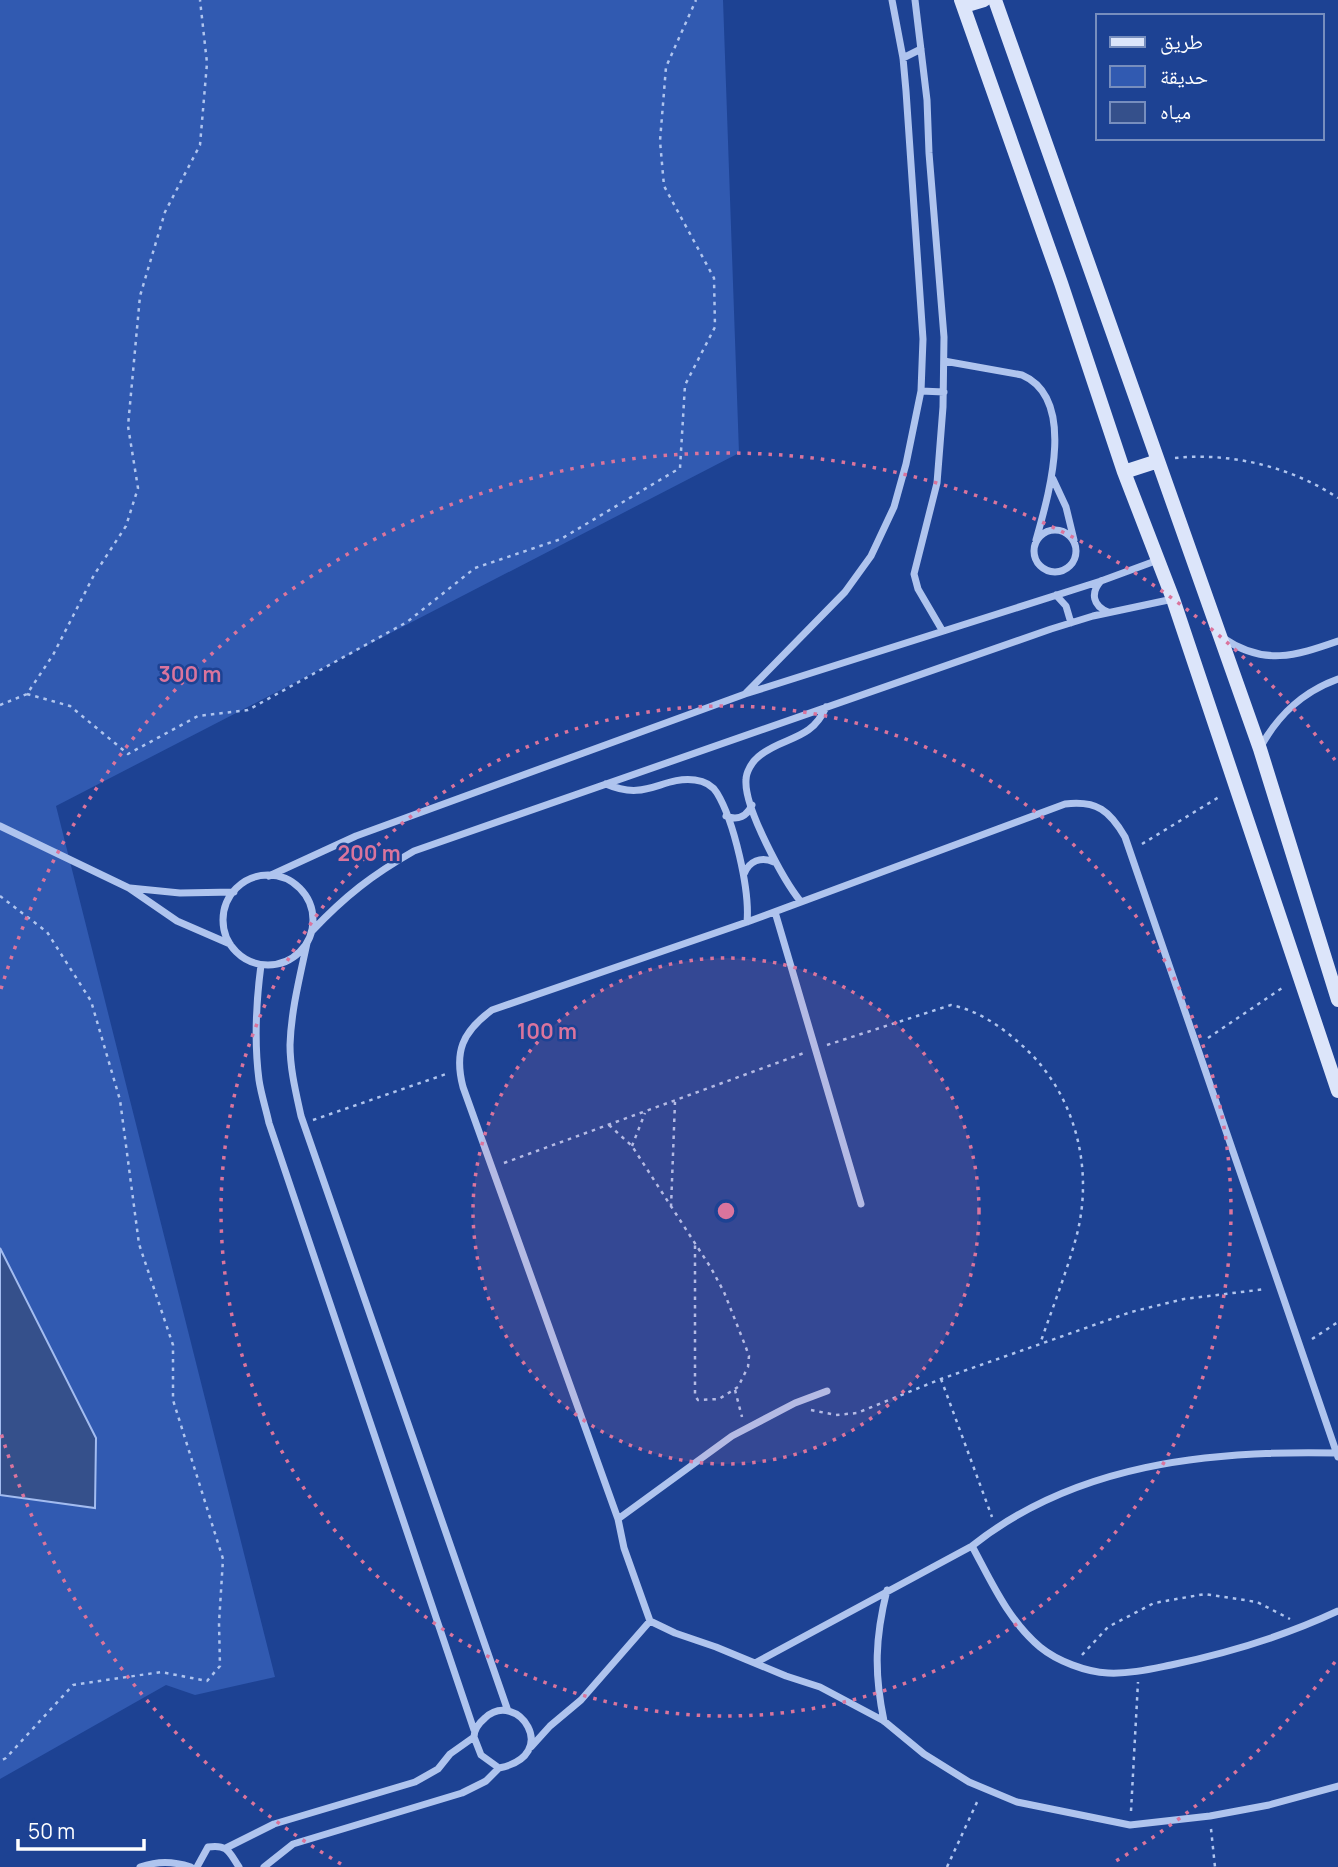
<svg xmlns="http://www.w3.org/2000/svg" width="1338" height="1867" font-family="Manrope,'Noto Naskh Arabic',sans-serif">
<style>
.green{fill:#315ab1}
.water{fill:#35508b;stroke:#a3bcf0;stroke-width:2}
.lines{fill:none;stroke-linecap:round;stroke-linejoin:round}
.path{stroke:#afc4ee;stroke-width:2.5;stroke-dasharray:3.5 5;stroke-linecap:butt}
.street{stroke:#afc4ee;stroke-width:7}
.secondary{stroke:#dce5fa;stroke-width:14}
.ring{fill:none;stroke:#da749d;stroke-width:3.5;stroke-dasharray:3.5 7}
.centre{fill:#da749d;stroke:#1d4293;stroke-width:3.5}
.ring-label{font-size:21px;text-anchor:middle;font-weight:bold;fill:#da749d;stroke:#1d4293;stroke-width:5;stroke-linejoin:round;paint-order:stroke}
</style>
<rect width="100%" height="100%" fill="#1d4293"/>
<!-- green -->
<path class="green" d="M0,0H723L739,453L56,806L275,1677L195,1695L166,1685L0,1779Z"/>
<!-- water -->
<path class="water" d="M0,1248L96,1438L95,1508L0,1495Z"/>
<g class="lines">
<!-- path -->
<path class="path" d="M1175,458C1230,452 1292,467 1338,498
M27,694L70,706L128,754L198,716L248,710L407,622L475,568L561,539L680,468L685,385L715,327L714,278L664,186L660,141L666,67L696,0
M0,705L27,694L53,655L94,575L126,526L138,488L128,426L140,296L165,212L200,145L207,63L200,0
M1142,844L1219,797
M0,896L47,932L91,1001L120,1100L139,1244L173,1345V1400L223,1559L219,1623L220,1666L207,1681L161,1672L73,1685L6,1758L0,1761
M1208,1038L1285,986
M827,1045L951,1005C981,1011 1006,1030 1028,1051C1077,1099 1094,1172 1076,1238C1066,1274 1052,1309 1040,1344
M313,1120L449,1073
M609,1125L632,1146L711,1268L724,1292L745,1345L749,1356L748,1367L738,1387L719,1399L698,1400L695,1396V1245
M632,1146L645,1113
M504,1163L804,1053
M671,1207L675,1102
M1312,1339L1338,1322
M941,1379L992,1517
M735,1390L742,1417
M811,1410L836,1415L857,1413L941,1379L1131,1312L1184,1299L1266,1289
M1082,1655L1108,1627L1154,1603L1205,1594L1257,1602L1290,1619
M1131,1811L1138,1682
M1211,1829L1215,1867
M947,1867L978,1800"/>
<!-- street -->
<path class="street" d="M915,0L927,100L929,153L944,337L943,407L937,483L914,574L918,589L942,630
M903,58L921,49
M944,361L1022,375C1078,399 1048,497 1036,540
M921,391L944,392
M1053,479L1066,507L1074,540
M1034 551a21 21 0 1 1 42 0a21 21 0 1 1-42 0Z
M1101,581C1090,593 1093,606 1108,612
M1056,595L1066,606L1071,623
M1223,638C1264,666 1295,656 1338,641
M746,693L845,592L871,556L894,507L906,464L921,391L923,339L906,91L903,58L892,0
M1260,748C1278,715 1302,692 1338,679
M606,784C647,802 661,776 695,780C703,781 712,785 717,793C734,821 750,890 747,922
M726,816C738,821 747,816 752,805
M0,826L129,888L177,921L230,944
M744,874C749,861 761,856 774,862
M223 920a45 45 0 1 1 90 0a45 45 0 1 1-90 0Z
M269,876L356,836L745,694L1101,581L1158,560
M130,888L180,893L234,892
M801,902C784,881 744,808 746,780C746,772 752,762 758,757C782,736 811,742 826,707
M775,912L861,1204
M312,931C345,896 372,875 414,851L1051,629L1093,616L1173,599
M307,943C300,976 291,1011 290,1045C290,1069 296,1093 301,1116L508,1711
M261,965C256,1003 254,1042 259,1080C261,1094 266,1109 269,1123L474,1730
M1338,1457L1125,837C1110,811 1097,800 1065,804L747,922L492,1010C462,1032 454,1052 463,1087L618,1519L624,1548L650,1621L675,1633L716,1647L786,1676L820,1687L884,1721L924,1754L969,1782L1017,1802L1130,1825L1210,1816L1269,1805L1338,1786
M618,1519L732,1436L795,1403L827,1391
M972,1546C991,1581 1008,1620 1040,1647C1057,1661 1086,1672 1108,1673C1130,1674 1151,1669 1171,1665C1228,1653 1285,1636 1338,1611
M755,1663L972,1546C1075,1464 1209,1450 1337,1453
M884,1721C874,1673 875,1638 887,1590
M531,1747L550,1726L581,1700L650,1621
M226,1848L274,1824L415,1782L438,1769L450,1754L474,1737C474,1730 479,1723 485,1718C517,1688 563,1755 499,1768L481,1755L474,1737
M140,1867C158,1861 172,1861 191,1867
M197,1867L208,1847C228,1844 229,1852 239,1867
M264,1867L293,1844L462,1793L486,1781L499,1768"/>
<!-- secondary -->
<path class="secondary" d="M961,0L1061,283L1124,472L1173,599L1338,1091
M995,0L1260,749L1338,1000
M964,6L984,0
M1124,472L1158,461"/>
</g>
<!-- distance rings -->
<circle cx="726" cy="1211" r="253" fill="#da749d" fill-opacity=".12"/>
<g class="ring">
<circle cx="726" cy="1211" r="253"/>
<circle cx="726" cy="1211" r="505"/>
<path d="M1335 1662A758 758 0 0 1 1111 1864M341 1864A758 758 0 0 1 1 1433M1 989A758 758 0 0 1 1335 760"/>
</g>
<circle cx="726" cy="1211" r="10" class="centre"/>
<g class="ring-label">
<text x="190" y="682">300 m</text>
<text x="369" y="861">200 m</text>
<text x="547" y="1039">100 m</text>
</g>
<!-- legend -->
<rect x="1096" y="14" width="228" height="126" fill="#1d4293" stroke="#778ebe" stroke-width="2"/>
<rect x="1110" y="37" width="35" height="10" fill="#dce5fa" stroke="#778ebe" stroke-width="2"/>
<text x="1160" y="49" font-size="21" fill="#ffffff">طريق</text>
<rect x="1110" y="66" width="35" height="21" fill="#315ab1" stroke="#778ebe" stroke-width="2"/>
<text x="1160" y="84" font-size="21" fill="#ffffff">حديقة</text>
<rect x="1110" y="102" width="35" height="21" fill="#35508b" stroke="#778ebe" stroke-width="2"/>
<text x="1160" y="119" font-size="21" fill="#ffffff">مياه</text>
<!-- scale -->
<path d="M18 1839v10h126v-10" fill="none" stroke="#ffffff" stroke-width="3.5"/>
<text x="28" y="1839" font-size="21" fill="#ffffff" stroke="#1d4293" stroke-width="5" paint-order="stroke">50 m</text>
</svg>
